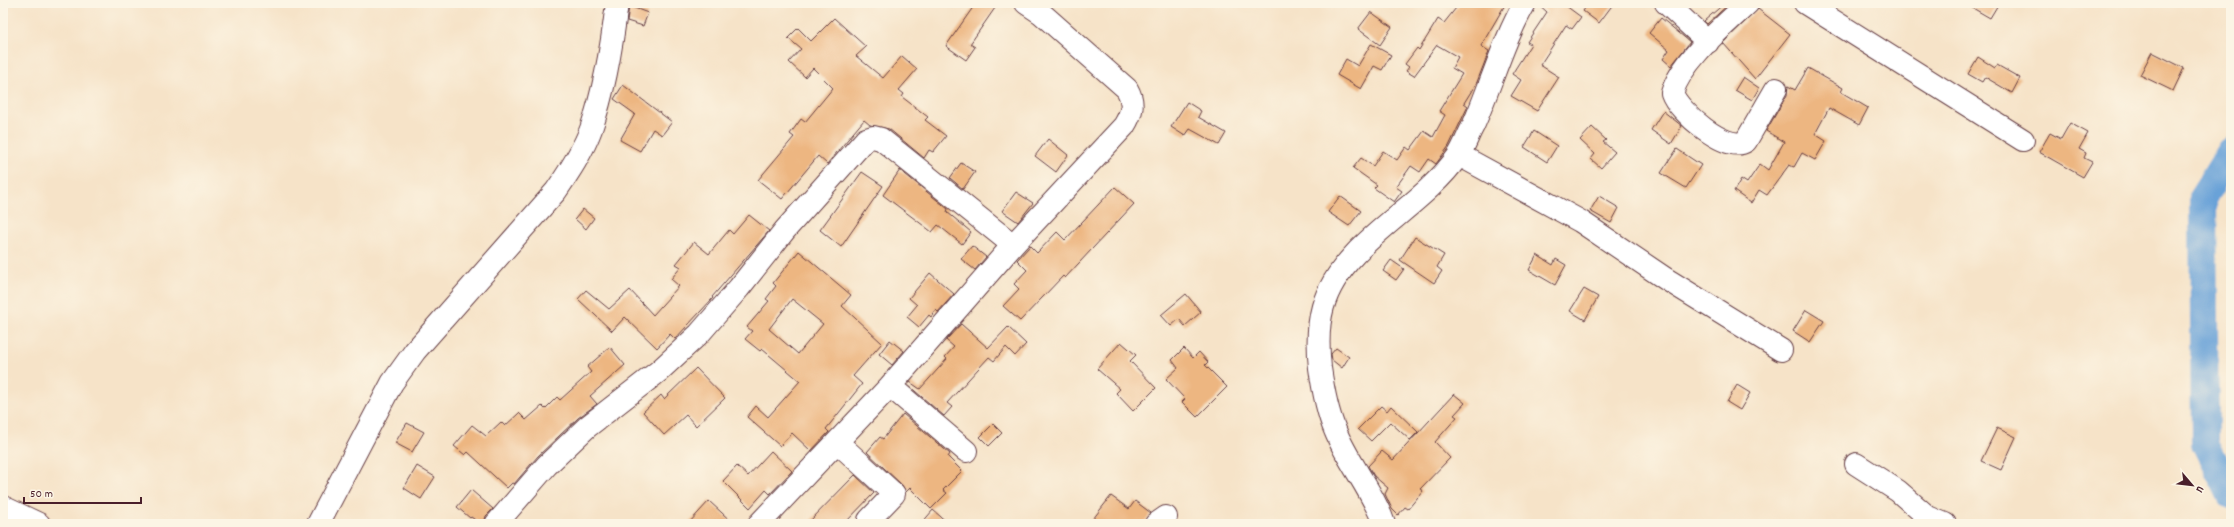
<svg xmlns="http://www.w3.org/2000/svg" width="2234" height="527" font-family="Dekko,sans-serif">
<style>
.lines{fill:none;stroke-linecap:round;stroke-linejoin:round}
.river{stroke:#69a2d8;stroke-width:28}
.building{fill:#edb681;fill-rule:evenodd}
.minor-casing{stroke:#643c43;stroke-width:24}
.minor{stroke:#fff;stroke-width:22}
</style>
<rect width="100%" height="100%" fill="#fcf5e5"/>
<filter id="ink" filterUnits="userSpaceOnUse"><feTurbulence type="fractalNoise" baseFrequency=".025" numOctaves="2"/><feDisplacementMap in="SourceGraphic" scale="8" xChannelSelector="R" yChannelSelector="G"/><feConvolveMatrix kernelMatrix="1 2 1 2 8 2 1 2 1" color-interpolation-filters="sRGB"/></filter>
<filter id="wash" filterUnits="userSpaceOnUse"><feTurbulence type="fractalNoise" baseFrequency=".012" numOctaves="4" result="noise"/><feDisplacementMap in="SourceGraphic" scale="16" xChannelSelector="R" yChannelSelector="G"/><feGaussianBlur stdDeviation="0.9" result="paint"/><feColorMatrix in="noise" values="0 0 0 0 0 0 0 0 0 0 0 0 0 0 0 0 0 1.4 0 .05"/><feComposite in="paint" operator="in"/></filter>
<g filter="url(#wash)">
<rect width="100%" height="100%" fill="#f6e3c8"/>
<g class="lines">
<!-- river -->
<path class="river" d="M2231,151L2203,197L2205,443L2231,495"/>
</g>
<g id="blocks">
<!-- building -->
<path class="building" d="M976,3H987L995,8L970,44L975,47L966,60L946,46Z
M1460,3H1506L1481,46L1489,51L1477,82L1464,103L1468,106L1449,146L1436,164L1429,159L1420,172L1411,166L1396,187L1402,191L1394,202L1374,188L1377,185L1353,168L1361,158L1373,166L1383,151L1397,160L1406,147L1410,150L1424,131L1433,137L1445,115L1439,111L1462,74L1452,68L1458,57L1437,45L1414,76L1406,71L1409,67L1405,64L1417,48L1419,50L1438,19L1444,23Z
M1537,3H1562L1581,17L1572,29L1566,25L1540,65L1559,77L1537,111L1511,96L1521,80L1512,74L1531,44L1527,42L1547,12Z
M1589,3H1614L1599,23L1583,11Z
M1725,3H1730L1707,24L1704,21Z
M1964,3H1999L1990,18Z
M629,6L648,13L643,26L627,21Z
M1758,9L1790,34L1755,79L1723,43Z
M1371,12L1392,27L1380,45L1358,29Z
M834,18L866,47L856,56L883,78L902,56L917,69L899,90L904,94L902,97L928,117L925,120L946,136L933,152L929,150L924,158L889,129L870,125L864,120L827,164L818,156L782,199L758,180L794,137L790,134L801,119L805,122L833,88L813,68L805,77L789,62L801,49L788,38L798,28L811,41Z
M1661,18L1690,42L1671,66L1663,59L1669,50L1649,33Z
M1371,44L1391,55L1382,70L1374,66L1361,89L1337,75L1346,59L1358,66Z
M2152,52L2184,68L2173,91L2140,75Z
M1978,57L1995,68L1997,65L2020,78L2012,93L1985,77L1982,82L1968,74Z
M1808,68L1843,88L1841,92L1868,108L1859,125L1829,108L1815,134L1826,141L1815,160L1802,153L1794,167L1789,165L1767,195L1759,190L1751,203L1734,191L1741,179L1747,183L1760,164L1768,170L1784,142L1766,131L1787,95L1788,86L1795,90Z
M1743,77L1759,88L1752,100L1735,90Z
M623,85L672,122L662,135L653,129L640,151L620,140L635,114L614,99Z
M1187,102L1201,111L1198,117L1226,133L1219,145L1190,129L1185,136L1171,127Z
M1663,111L1682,126L1671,144L1651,130Z
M2070,123L2088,133L2079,149L2086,153L2084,158L2092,162L2083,177L2039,152L2050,133L2061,139Z
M1592,127L1606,140L1603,142L1615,152L1601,168L1591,159L1595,154L1580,140Z
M1534,131L1557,146L1547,162L1524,147Z
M1048,139L1068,155L1056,172L1035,156Z
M1677,149L1701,165L1686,188L1661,173Z
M961,163L975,172L963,189L950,178Z
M900,170L948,209L947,212L971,232L962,244L938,225L932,232L883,195Z
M862,172L883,186L841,247L820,230Z
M1115,187L1134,204L1065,278L1063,276L1020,321L1003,306L1019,289L1014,284L1027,270L1017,260L1030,246L1037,253L1057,232L1065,240Z
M1016,192L1033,203L1018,222L1002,211Z
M1340,196L1361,211L1349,226L1328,212Z
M1599,196L1619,208L1611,223L1590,211Z
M583,209L594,218L586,229L575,219Z
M749,215L769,231L712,297L713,298L675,339L670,334L657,348L625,317L612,331L578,299L586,290L609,309L630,290L653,315L679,286L671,279L681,267L676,264L694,242L709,254L729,230L733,234Z
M1415,237L1444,255L1437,267L1442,271L1434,283L1400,260Z
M972,246L986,257L975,270L961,259Z
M799,251L851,295L842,306L882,343L853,376L862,384L826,429L829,432L811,451L792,433L780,446L747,417L756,406L768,417L800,381L762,349L760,351L745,339L752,331L747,327L769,301L766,299L776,286L773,283ZM792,299L823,324L798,354L769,329Z
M1537,255L1553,265L1556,259L1566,265L1555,285L1529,270Z
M1391,260L1404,269L1396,280L1383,271Z
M930,273L954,294L938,312L936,310L931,317L929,315L919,327L907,317L917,305L909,298Z
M1584,289L1598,297L1585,320L1570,311Z
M1186,294L1201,312L1185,326L1179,319L1171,326L1161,315Z
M1806,310L1824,321L1810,342L1793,331Z
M961,324L988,348L1008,327L1026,344L1015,356L1006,347L994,361L989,357L947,403L952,407L944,416L908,385L910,382L920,389L947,359L945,357L954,347L946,340Z
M890,340L904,351L892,365L879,354Z
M1121,342L1136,355L1130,361L1156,388L1133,411L1116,393L1120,389L1097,369Z
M610,347L625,365L590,396L597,404L578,418L538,456L514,484L512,483L507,488L468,452L465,455L454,446L472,425L486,436L501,422L505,426L519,413L526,420L542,406L545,409L557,397L560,400L591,372L587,367Z
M1184,348L1193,358L1199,352L1208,362L1205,365L1227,387L1197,417L1182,402L1185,399L1166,379L1178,368L1172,360Z
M1336,348L1349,357L1342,368L1332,360L1331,354Z
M696,368L725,398L696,426L686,415L664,435L643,412L661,395L664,399Z
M1737,385L1750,393L1740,410L1727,402Z
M1454,394L1465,403L1454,415L1457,417L1435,442L1450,458L1420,489L1423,491L1408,509L1405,507L1398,515L1392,509L1385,494L1388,488L1374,476L1368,466L1382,451L1393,460Z
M1381,406L1387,411L1391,406L1418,432L1410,440L1390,422L1371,441L1358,429Z
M903,414L950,454L948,457L962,471L943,490L947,493L931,509L910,488L906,492L902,485L867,452L880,437L883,439Z
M407,423L424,432L412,452L395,443Z
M993,424L1002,433L989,446L980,437Z
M1997,428L2016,437L2001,470L1981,461Z
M771,451L792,471L770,494L766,490L750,508L723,481L737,466L748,476Z
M417,466L435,477L421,499L404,488Z
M855,475L874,493L844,524H807Z
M471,490L493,509L486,516L484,524H481L471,517L470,518L457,507Z
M1111,496L1129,509L1135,501L1151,513L1143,524H1089Z
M709,501L734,524H688Z
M933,510L949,524H921Z"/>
</g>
</g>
<g filter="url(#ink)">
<use href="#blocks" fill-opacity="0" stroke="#643c43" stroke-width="1"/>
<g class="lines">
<!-- minor casing -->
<g class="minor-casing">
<path id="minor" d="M1666,3L1708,42
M1748,3C1723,27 1682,60 1672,93C1678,111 1727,154 1746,141L1776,89
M1805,3L2023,140
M1459,155L1580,221L1666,279L1781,350
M890,386L966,451
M837,442L894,494L869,520
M1856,464L1898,491L1928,517L1945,524
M3,507L39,524
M318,524L392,383L415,351L556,191C569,172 583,151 591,129C605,89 612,45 617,3
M496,524L547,465L587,427L659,371L699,334L739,288L785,230L866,139L873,137L881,139L1013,245
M759,524L890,386L1013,245L1124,126C1132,113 1135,103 1127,89L1041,13L1026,3
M1156,524L1166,517
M1384,524C1373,491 1348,463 1335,430C1327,411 1323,389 1320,368C1315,321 1321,290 1355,254C1387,220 1431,194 1458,156C1464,147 1468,135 1473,126C1491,86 1503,41 1525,3"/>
</g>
<!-- minor -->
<use href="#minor" class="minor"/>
</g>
</g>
<!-- margin -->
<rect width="2234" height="527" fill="none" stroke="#fcf5e5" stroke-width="16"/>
<!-- north arrow -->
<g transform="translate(2192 485) rotate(118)" stroke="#fcf5e5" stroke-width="3" paint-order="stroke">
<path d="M0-3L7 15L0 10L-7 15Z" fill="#4a1f2b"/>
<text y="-6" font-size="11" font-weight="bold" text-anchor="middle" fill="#4a1f2b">U</text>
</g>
<!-- scale -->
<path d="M24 497v6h117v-6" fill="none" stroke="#4a1f2b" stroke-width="2"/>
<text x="30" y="497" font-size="12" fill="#4a1f2b" stroke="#fcf5e5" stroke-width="3" paint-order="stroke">50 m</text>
</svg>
